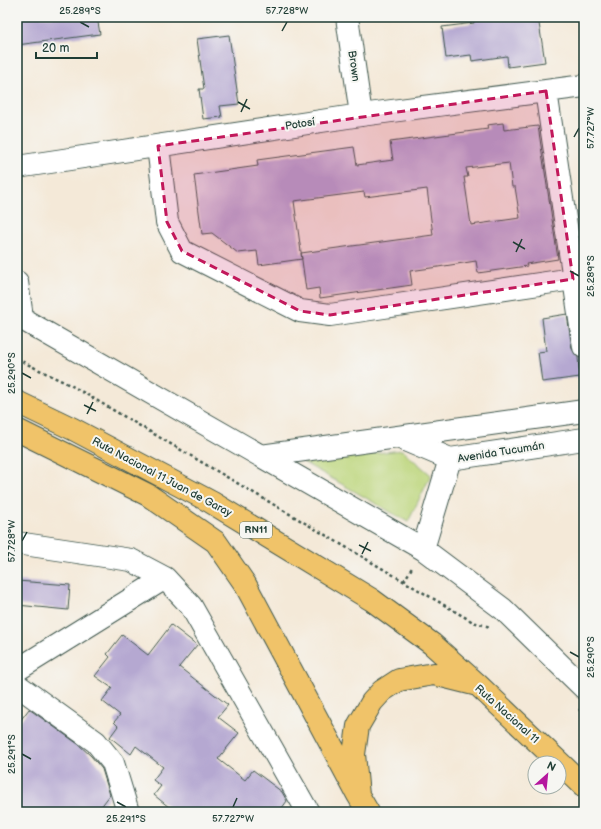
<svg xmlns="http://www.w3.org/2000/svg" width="601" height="829" font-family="'Balsamiq Sans',sans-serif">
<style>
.green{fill:#bcd57a;stroke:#6e8957}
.building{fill:#b5a8d1;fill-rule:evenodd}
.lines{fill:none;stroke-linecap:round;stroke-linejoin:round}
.street-casing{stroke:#3f574d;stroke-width:24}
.highway-casing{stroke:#3f574d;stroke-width:24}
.path{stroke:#3f574d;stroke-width:2.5;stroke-dasharray:3 3;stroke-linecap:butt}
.street{stroke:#fff;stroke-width:22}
.highway{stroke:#f0c369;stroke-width:22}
.marked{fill:#c2185b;fill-opacity:0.2;stroke:#c2185b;stroke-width:3;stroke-dasharray:8 5;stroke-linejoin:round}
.ticks{fill:none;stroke:#1f3d34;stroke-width:1.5}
.labels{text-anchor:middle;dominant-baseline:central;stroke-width:4;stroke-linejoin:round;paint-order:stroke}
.shield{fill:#f6f6f2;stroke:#60746d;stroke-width:1}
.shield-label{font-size:10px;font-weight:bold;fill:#1f3d34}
.street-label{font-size:11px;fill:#1f3d34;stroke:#f6f6f2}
.neatline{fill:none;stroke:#1f3d34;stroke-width:1.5}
.ticks-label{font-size:10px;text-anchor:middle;fill:#1f3d34}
</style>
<rect width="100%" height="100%" fill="#f6f6f2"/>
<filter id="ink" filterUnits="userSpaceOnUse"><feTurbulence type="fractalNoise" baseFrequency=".025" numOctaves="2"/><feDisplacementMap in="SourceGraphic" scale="8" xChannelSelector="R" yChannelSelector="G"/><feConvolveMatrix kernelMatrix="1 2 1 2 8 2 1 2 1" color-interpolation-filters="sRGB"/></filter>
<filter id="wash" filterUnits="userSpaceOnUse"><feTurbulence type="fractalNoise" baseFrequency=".012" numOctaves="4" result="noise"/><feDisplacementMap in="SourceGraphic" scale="16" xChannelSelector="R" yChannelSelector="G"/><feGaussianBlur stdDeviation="0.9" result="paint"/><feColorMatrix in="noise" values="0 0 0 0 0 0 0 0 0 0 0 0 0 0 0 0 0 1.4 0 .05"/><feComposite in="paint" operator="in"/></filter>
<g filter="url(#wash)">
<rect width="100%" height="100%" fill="#f4e9d8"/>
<!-- green -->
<path class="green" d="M402,450L431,475L408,522L303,462Z"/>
<g id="blocks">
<!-- building -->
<path class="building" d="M17,17H97L100,34L17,45Z
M473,17H538L545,62L508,67L507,56L472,61L471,55L446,58L442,27L474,23Z
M229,35L239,104L220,106L222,117L203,119L199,89H204L197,39Z
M503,123L504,130L538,126L558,259L526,264L527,266L478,273L476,261L438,267L410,271L412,285L320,298L319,288L306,290L301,253L433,235L427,189L365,197L364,192L294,201L302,259L259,265L257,251L238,253L212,233L202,234L194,175L258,166L257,160L354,147L357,165L393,160L390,142L488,129L487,125ZM509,163L512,187H515L520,218L471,225L464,177H468L466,168Z
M567,314L572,349L578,357L580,377L542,382L538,352L546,351L542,318Z
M17,581L70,585L68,610L17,605Z
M171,625L197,645L179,667L228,705L218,717L239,733L218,759L245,780L253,770L282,792L287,801L279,812H175L154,795L161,786L153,780L163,767L136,746L131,754L110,737L118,726L114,722L120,715L102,701L112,688L95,676L110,657L107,654L122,635L148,655Z
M29,709L78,744L91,756L102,769L110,795L97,812H17V725Z"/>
</g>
</g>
<g filter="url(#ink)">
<use href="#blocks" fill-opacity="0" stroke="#3f574d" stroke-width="1"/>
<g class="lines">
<!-- street casing -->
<g class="street-casing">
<path id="street" d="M347,17L361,115
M546,91L584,347
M158,146L167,222L182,251L300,311L330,315L573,279
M17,167L361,115L584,86
M17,282L22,317
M17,316L423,549L503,609L584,688
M398,437L450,459L584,439
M261,456L584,411
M17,543L131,560L165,578L191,606L308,812
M423,549L450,459
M17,670L165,578
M17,685L96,742L113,763L128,812"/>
</g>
<!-- highway casing -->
<g class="highway-casing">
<path id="highway" d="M17,402L73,429L211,502L372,600L432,644L478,685
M17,430L148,495L216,542L245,584L358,795
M368,812L358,795L354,754L358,726L372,702L382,691L399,680L434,674L478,685L584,786"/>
</g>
<!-- path -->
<path class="path" d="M17,359L74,387L473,622L490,627
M404,581L413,566
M579,709L584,714"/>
<!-- street -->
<use href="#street" class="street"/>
<!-- highway -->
<use href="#highway" class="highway"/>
</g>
</g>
<!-- marked area -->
<path class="marked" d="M546,91L573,279L330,315L300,311L182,251L167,222L158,146Z"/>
<!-- ticks -->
<path class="ticks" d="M80,22L89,27M282,31L287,22M238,102L250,109M241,112L247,99M574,137L579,128M513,242L525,249M516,252L522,239M570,271L579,276M22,373L31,378M84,405L96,411M87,414L93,402M22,541L27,532M359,545L371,551M362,554L368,542M570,652L579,657M22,754L31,759M117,802L126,807M233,807L237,798"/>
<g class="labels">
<!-- shield labels -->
<rect class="shield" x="240" y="522" width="32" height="16" rx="3"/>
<g class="shield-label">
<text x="256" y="530">RN11</text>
</g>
<!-- street labels -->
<g class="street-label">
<text transform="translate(354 66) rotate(82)">Brown</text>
<text transform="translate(300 124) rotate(-9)">Potosí</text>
<text transform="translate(501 452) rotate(-9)">Avenida Tucumán</text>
<text transform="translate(162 477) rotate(28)">Ruta Nacional 11 Juan de Garay</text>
<text transform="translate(507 714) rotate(42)">Ruta Nacional 11</text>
</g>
</g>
<!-- margin -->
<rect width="601" height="829" fill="none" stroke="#f6f6f2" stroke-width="44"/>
<!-- north arrow -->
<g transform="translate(547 775) rotate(27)"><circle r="19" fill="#f6f6f2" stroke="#a0aca6"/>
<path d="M0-3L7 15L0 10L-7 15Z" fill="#b5179e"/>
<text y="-6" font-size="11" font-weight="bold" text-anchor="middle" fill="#1f3d34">N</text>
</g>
<!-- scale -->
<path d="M36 52v6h61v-6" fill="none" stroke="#1f3d34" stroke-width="2"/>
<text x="42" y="52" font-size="12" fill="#1f3d34" stroke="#f6f6f2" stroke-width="3" paint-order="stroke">20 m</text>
<rect x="22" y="22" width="557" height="785" class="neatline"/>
<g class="ticks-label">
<text x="80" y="14">25.289°S</text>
<text x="287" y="14">57.728°W</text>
<text transform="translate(590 128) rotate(-90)" y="4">57.727°W</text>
<text transform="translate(590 276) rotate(-90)" y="4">25.289°S</text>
<text transform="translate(11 373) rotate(-90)" y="4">25.290°S</text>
<text transform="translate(11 541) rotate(-90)" y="4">57.728°W</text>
<text transform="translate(590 657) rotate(-90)" y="4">25.290°S</text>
<text transform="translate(11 754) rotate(-90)" y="4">25.291°S</text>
<text x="126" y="822">25.291°S</text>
<text x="233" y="822">57.727°W</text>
</g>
</svg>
